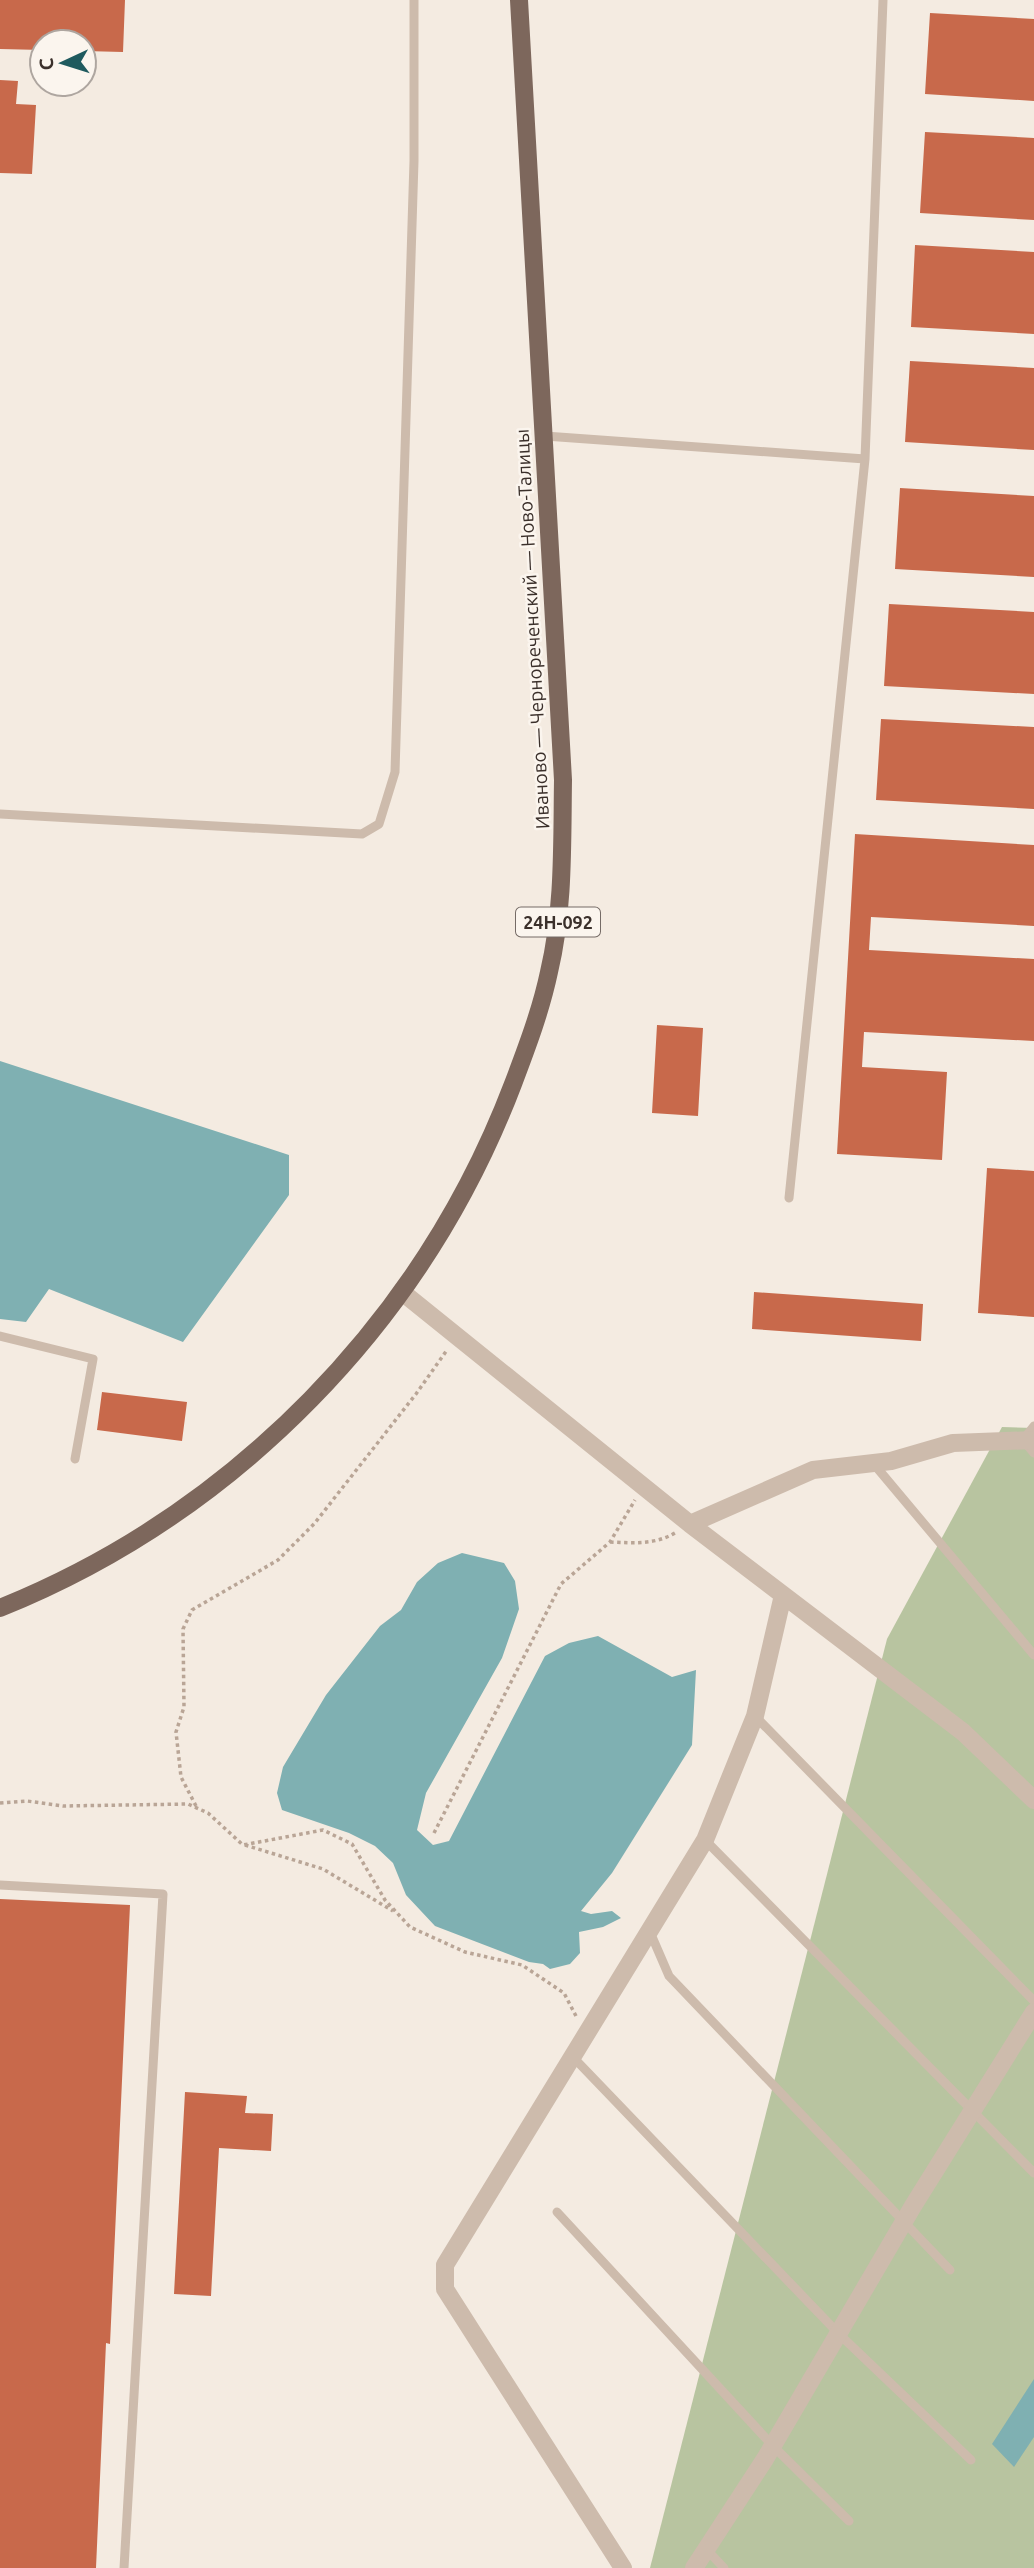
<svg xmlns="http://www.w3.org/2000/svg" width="1034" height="2568" font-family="Ubuntu,sans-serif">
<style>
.green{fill:#b8c4a0}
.water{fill:#7fb0b2}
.building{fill:#c8694b}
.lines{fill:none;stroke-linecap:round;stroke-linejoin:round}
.path{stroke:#b9a596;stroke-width:3.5;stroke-dasharray:3.5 3.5;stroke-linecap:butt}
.service{stroke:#cdbbac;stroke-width:9}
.minor{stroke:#cdbbac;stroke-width:18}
.primary{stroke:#7d675c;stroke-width:18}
.labels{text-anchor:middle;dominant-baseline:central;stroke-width:5;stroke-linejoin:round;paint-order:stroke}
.shield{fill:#fbf5ee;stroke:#756b66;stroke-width:2}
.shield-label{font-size:18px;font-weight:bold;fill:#3b302b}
.street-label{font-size:19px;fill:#3b302b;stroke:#fbf5ee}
</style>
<rect width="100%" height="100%" fill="#f4ebe1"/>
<!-- green -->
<path class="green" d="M1002,1427L1034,1428V2568H650L887,1639Z"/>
<!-- water -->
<path class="water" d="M0,1061L289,1155V1195L183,1342L49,1289L26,1322L0,1319Z
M462,1553L504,1563L515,1581L519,1609L502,1658L426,1793L417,1830L433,1845L449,1841L545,1656L569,1643L598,1636L672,1677L696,1670L692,1745L612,1873L581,1911L591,1914L612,1911L621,1918L603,1927L579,1932L580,1953L570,1964L550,1969L543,1964L529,1962L435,1926L406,1895L393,1863L375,1846L349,1833L282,1810L277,1793L283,1767L326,1695L380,1626L401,1610L417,1582L438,1563Z
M1034,2379V2437L1014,2467L992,2444Z"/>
<!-- building -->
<path class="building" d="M0,0H125L123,52L84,51V42H42V50L0,49Z
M930,13L1034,19V101L925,94Z
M0,80L18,81L16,104L36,105L32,174L0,173Z
M925,132L1034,138V220L920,213Z
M915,245L1034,252V334L911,327Z
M910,361L1034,368V450L905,442Z
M900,488L1034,496V577L895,569Z
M889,604L1034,612V694L884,686Z
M881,719L1034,727V809L876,800Z
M855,834L1034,845V926L871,917L869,950L1034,959V1041L864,1032L862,1067L947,1072L942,1160L837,1154Z
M657,1025L703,1028L698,1116L652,1113Z
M987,1168L1034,1171V1317L978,1313Z
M754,1292L923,1304L921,1341L752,1329Z
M102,1392L187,1402L182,1441L97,1430Z
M0,1899L130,1905L110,2344L106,2343L96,2568H0Z
M185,2092L247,2096L245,2113L273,2114L271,2151L219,2148L211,2296L174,2294Z"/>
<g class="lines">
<!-- path -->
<path class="path" d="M610,1542C634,1543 654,1545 675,1533
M0,1803L27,1801L63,1806L188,1804L208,1813L243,1845L323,1830L352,1844L385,1900L410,1927L465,1952L522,1965L564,1993L577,2018
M196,1806L181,1777L176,1732L184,1707L183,1629L192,1610L278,1560L314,1524L416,1394L447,1350
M434,1833L561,1584L610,1542L635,1500
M245,1845L323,1869L393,1911"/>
<!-- service -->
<path class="service" d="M545,436L865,459
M0,814L362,834L379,824L395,772L414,161V0
M789,1198L865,459L883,0
M0,1336L93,1359L75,1459
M1034,1426L1023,1440L1034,1453
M873,1463L1034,1655
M755,1716L1034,2001
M705,1840L1034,2173
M0,1885L163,1894L124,2568
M650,1932L669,1976L950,2270
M572,2056L839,2334L971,2460
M557,2212L773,2446L849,2521
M708,2551L724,2568"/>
<!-- minor -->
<path class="minor" d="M402,1292L690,1524L963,1732L1034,1800
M690,1524L813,1470L891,1461L953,1443L1034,1440
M623,2568L445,2289V2265L705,1840L755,1716L783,1595
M694,2568L765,2459L913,2206L1034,2012"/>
<!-- primary -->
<path class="primary" d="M0,1608C235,1513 423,1321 513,1084C527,1047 541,1010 549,972C564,909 562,844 563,780L519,0"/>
</g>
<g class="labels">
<!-- shield labels -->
<rect class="shield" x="516" y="907.5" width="84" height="29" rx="5"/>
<g class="shield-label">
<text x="558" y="922">24Н-092</text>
</g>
<!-- street labels -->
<g class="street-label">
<text transform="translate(532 629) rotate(-93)">Иваново — Чернореченский — Ново-Талицы</text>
</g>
</g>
<!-- north arrow -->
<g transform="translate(63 63) rotate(266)"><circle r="33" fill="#fbf5ee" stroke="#aea6a0" stroke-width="2"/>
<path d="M0-5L12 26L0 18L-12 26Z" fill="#1f5a5e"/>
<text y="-10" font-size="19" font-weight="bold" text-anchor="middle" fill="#3b302b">С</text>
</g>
</svg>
